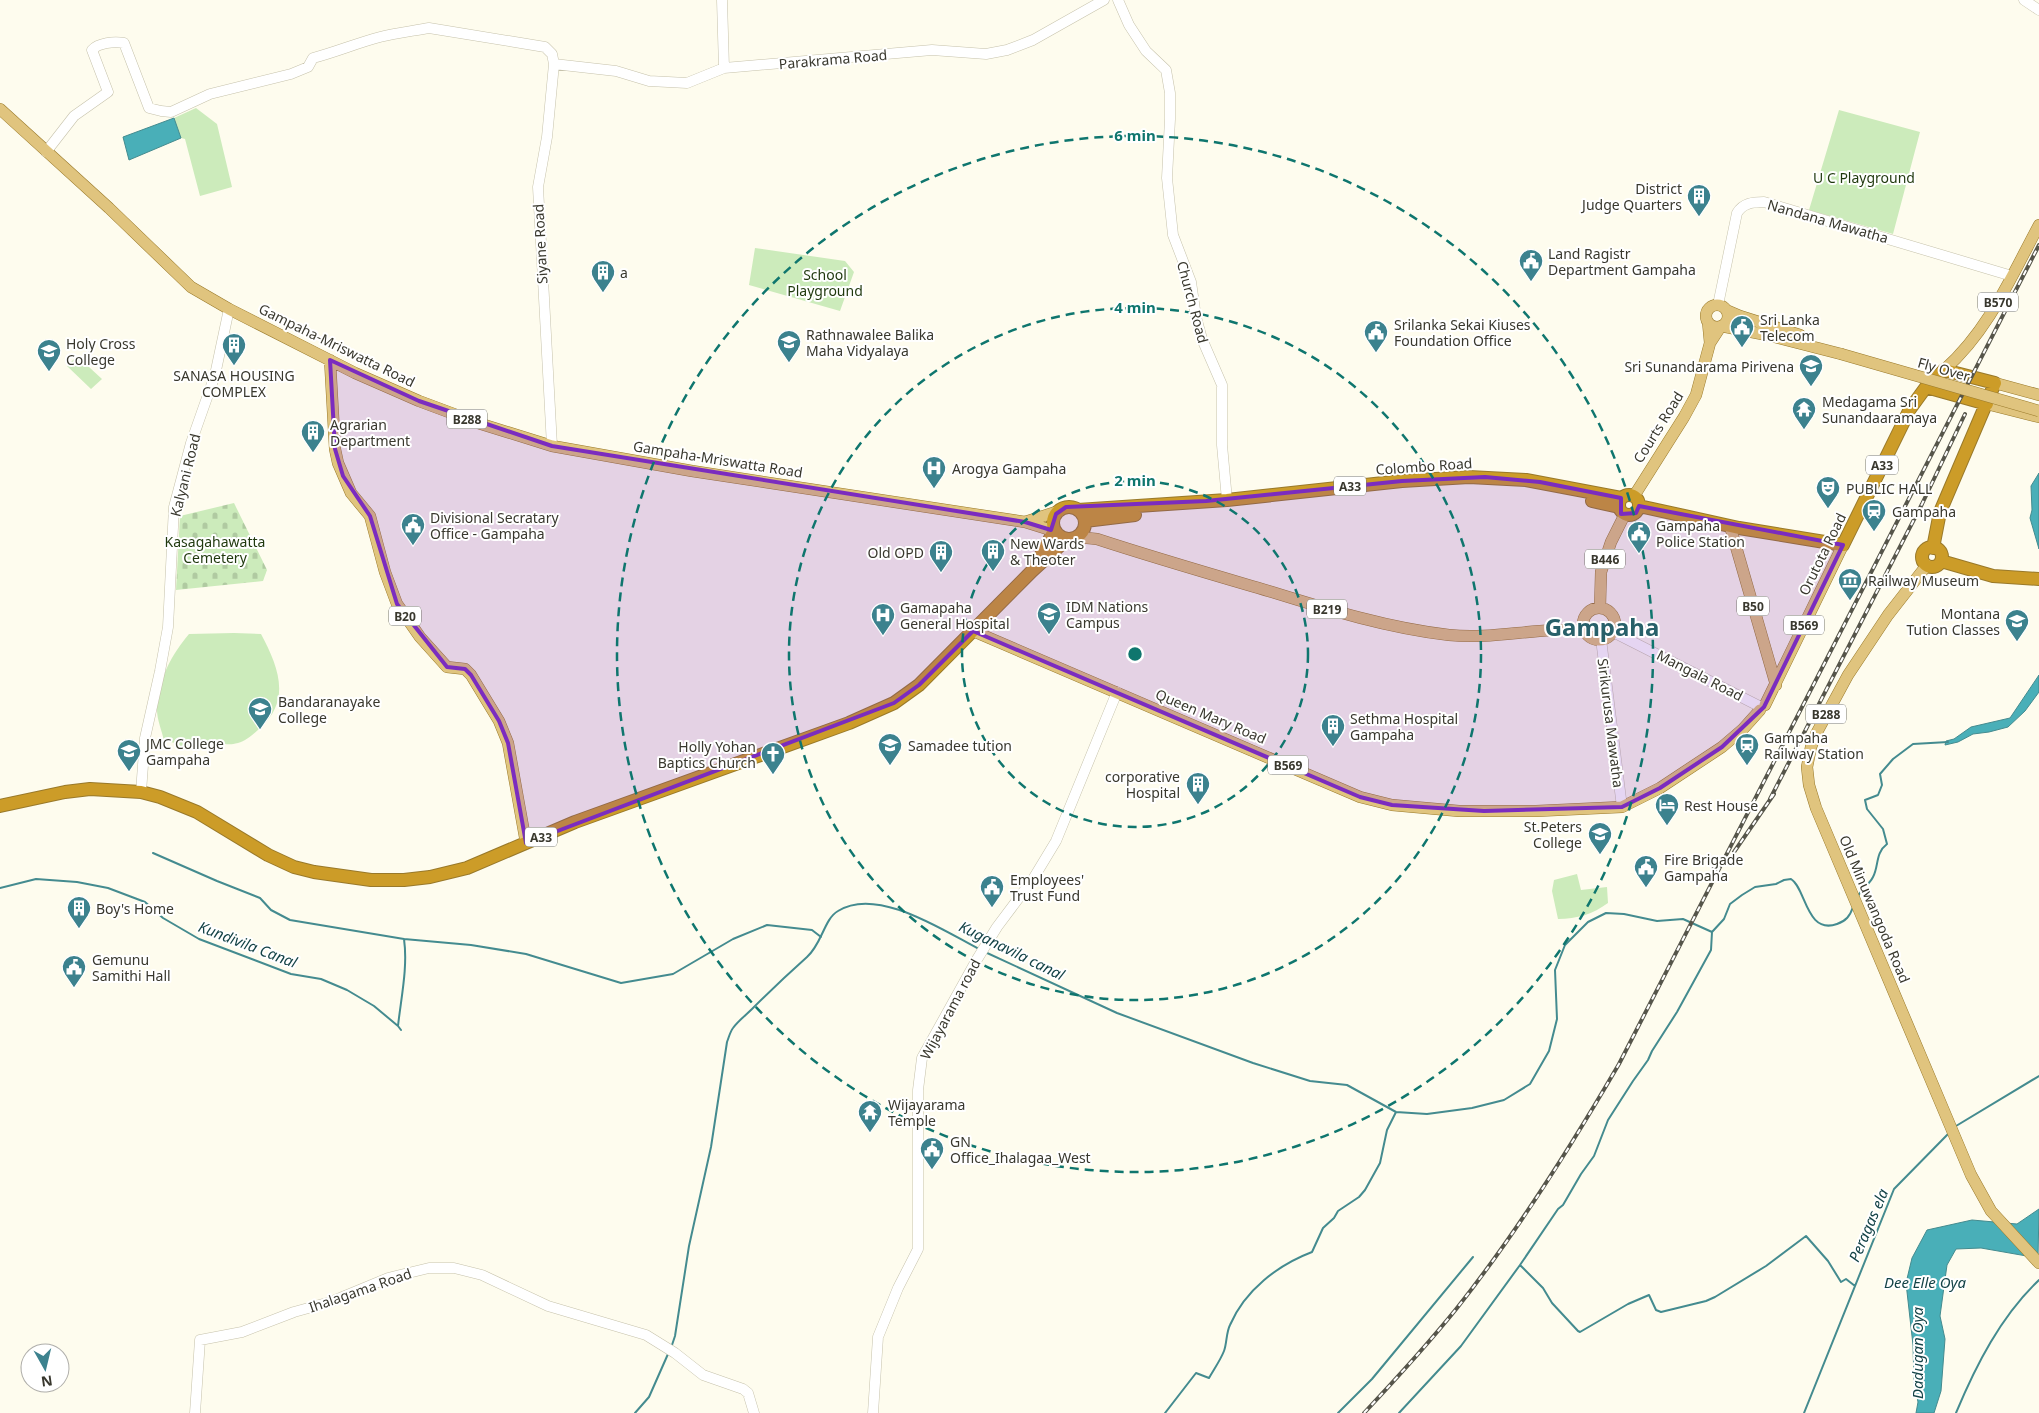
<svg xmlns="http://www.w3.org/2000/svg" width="2039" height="1413" font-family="'Noto Sans',sans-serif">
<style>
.cemetery{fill:url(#cemetery-stones)}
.green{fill:#ccebbb}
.water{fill:#49afb8;stroke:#448b8f}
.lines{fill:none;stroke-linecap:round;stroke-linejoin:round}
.stream{stroke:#448b8f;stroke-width:2}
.secondary-casing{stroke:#c6c2ab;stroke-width:11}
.primary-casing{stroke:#99792a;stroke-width:12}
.highway-casing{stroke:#99792a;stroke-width:14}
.secondary{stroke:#fff;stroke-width:10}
.primary{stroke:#e0c47e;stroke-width:11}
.highway{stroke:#cc9c28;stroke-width:12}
.rail-casing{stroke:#56554a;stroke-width:4}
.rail{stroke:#fff;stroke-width:2;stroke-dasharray:5.5;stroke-linecap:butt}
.primary-bridge-casing{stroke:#99792a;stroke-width:12;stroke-linecap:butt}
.primary-bridge{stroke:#e0c47e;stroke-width:11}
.marked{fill:#7b2cbf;fill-opacity:0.2;stroke:#7b2cbf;stroke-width:4;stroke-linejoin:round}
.ring{fill:none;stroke:#0f766e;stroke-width:2.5;stroke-dasharray:9 6}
.labels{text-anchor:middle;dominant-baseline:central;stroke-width:4;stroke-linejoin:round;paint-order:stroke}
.shield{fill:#fff;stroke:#74746d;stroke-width:1}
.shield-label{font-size:12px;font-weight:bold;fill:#39382e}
.street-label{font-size:14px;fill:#39382e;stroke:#fff}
.park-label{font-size:14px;fill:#1f380d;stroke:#fff}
.poi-label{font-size:14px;fill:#39382e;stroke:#fff;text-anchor:start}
.water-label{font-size:15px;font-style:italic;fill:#144347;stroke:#fff}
.town-label{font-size:24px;font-weight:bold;fill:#286069;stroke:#fff}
.centre{fill:#0f766e;stroke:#fff;stroke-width:2.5}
.ring-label{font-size:15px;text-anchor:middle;font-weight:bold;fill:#0f766e;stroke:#fff;stroke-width:4;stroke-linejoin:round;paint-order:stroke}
</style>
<defs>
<pattern id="cemetery-stones" width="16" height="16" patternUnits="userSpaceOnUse" patternTransform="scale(1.25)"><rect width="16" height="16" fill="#ccebbb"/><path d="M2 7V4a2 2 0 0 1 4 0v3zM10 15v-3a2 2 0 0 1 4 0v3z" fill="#b0caa1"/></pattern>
</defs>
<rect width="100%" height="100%" fill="#fefcee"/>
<!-- cemetery -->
<path class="cemetery" d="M234,503L267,570L263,581L176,590L180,516Z"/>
<!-- green -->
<path class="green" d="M196,108L217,124L232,187L200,196L185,139L181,138L174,118Z
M1839,110L1920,132L1893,234L1809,210Z
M755,248L845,261L854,272L840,311L749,285Z
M77,356L102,379L91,389L67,366Z
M234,633L261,634C278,666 292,700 260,728C254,734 246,741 238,743C223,747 219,740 208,741C201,742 192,748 186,750L176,743L164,741C162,731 157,720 157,710C156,683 172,654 189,634Z
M1577,874L1581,890L1607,887L1608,903C1593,914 1577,919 1558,919L1552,891L1554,880Z"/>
<!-- water -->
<path class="water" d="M174,118L181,138L129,160L123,137Z
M2039,473V549L2030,518L2032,510L2031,486Z
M2039,675V692L2025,711L2008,727L1989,732L1973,734L1958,742L1945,745L1946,741L1954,739L1971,727L2010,718Z
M2039,1209L2038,1258L1981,1248L1956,1249L1947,1265L1940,1316L1945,1339L1941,1391L1934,1413H1916L1918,1402L1914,1383L1913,1345L1906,1283L1912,1258L1927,1230L1972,1220L2017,1224Z"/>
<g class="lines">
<!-- stream -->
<path class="stream" d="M153,853L217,881L260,898L271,910L290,920L404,939C408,967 401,998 398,1026L401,1030
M0,888L36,879L77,882L108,888L145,902L163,918L199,939L291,974L321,979L347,990L374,1006L398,1026
M1858,896C1862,888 1869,885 1873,877C1879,866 1875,853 1887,844L1883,829L1867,809L1865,800L1878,795L1882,785L1880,774L1893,759L1913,744L1948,742
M404,939L471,945L526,954L621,983L673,974L733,939L767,925L812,930L821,937
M985,952L1117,1013L1253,1063L1310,1081L1347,1085L1396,1112L1427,1114L1472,1108L1504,1100L1530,1084L1549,1051L1557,1019L1555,970L1565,945L1588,922L1606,913L1624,914L1657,921L1683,919L1712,932L1724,919L1730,904L1742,895L1755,887L1776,884L1784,880L1791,879C1806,888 1806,935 1837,924C1846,921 1850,916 1853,907
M1956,1126L2039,1076
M1520,1265L1558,1209L1563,1205L1581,1174L1594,1156L1608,1120L1633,1081L1648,1060L1652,1051L1677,1012L1711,950L1712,932
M671,1348L675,1336L689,1246L711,1147L727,1042C729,1037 730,1032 733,1028C738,1021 746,1015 752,1009C770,991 788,974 807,957C822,944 824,919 838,911C877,886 944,931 979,949
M635,1413L649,1397L668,1354
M1165,1413L1196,1373L1209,1378C1214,1369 1220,1361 1224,1351C1227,1343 1226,1333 1230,1325C1245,1290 1278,1265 1312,1252L1323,1228L1334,1218L1338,1211L1359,1197L1365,1190L1380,1163L1387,1130L1396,1112
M1338,1413L1372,1379L1473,1257
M1399,1413L1461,1346L1520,1265L1543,1288L1552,1303L1578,1331L1580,1332L1628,1304L1649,1295L1656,1310L1661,1312L1706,1301L1715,1297L1766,1266L1806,1236L1828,1261L1841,1282L1846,1279L1855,1286
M1804,1413L1894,1189L1949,1133
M1956,1413C1976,1365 2001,1316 2039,1280"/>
<!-- secondary casing -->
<g class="secondary-casing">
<path id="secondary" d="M722,0L724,68
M1118,0L1129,25L1146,51L1166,70L1170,93V119L1167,178L1173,235L1191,282L1196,317L1202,339L1222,385V445L1227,500
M2024,0L2039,10
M554,64L616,71L649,81L687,83L724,68L932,50L986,54L1007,50L1033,40L1104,0
M46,152L74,116L108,92L92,50C98,43 114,41 124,43L149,108L161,111L171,112L210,94L291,74L308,67L313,58C336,52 357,43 380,37C396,33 413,31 429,28L545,47L552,54L554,64L547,137L538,187L552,446
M1718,305L1737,213C1743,203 1753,202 1764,202L2012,276
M1613,632L1759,706
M1601,639L1622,807
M141,792L145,738L160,671L168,627L174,507L191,443L215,375L229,309
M195,1413L200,1340L242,1332L294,1312L330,1302L388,1278L429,1268H454L482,1275L548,1306L646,1335L675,1353L703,1375L743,1389L748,1393L754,1413
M873,1413L878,1337L898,1288L918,1249V1090L922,1058L976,961L997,927L1033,879L1056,841L1117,692"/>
</g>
<!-- primary casing -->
<g class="primary-casing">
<path id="primary" d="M0,109L109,208L191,287L229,309L355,373L419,401L478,423L552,446L692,471L1025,522L1054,531
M1706 316a11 11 0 1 1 22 0a11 11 0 1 1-22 0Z
M1726,310L1740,316L1800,335
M1710,343L1721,326L1767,335L1841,354
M330,360L335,449L338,463L351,493L370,516L385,572L397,604L420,637L447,667L465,669L471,675L499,721L508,743L526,843
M1944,370C1989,330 2011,277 2039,225
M1995,383L2039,395
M1987,404L2039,417
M1634,496L1684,417L1696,395L1710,343L1708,322
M1025,522L1059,511
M1730,526L1776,685
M1077,537L1097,539C1155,558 1214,575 1272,592C1330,610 1388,628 1449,635C1495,640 1540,626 1585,631
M1927,565L1888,615L1848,675L1816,734L1811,747L1807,767L1809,785L1816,808L1971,1175L1991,1211L2039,1263
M1600,608L1601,572L1611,542L1625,514
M1583 624a16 16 0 1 1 32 0a16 16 0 1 1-32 0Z
M973,631L1360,797L1392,805L1459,811H1536L1622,807L1660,788L1722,747L1743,729L1760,710
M1765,705L1843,545"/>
</g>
<!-- highway casing -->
<g class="highway-casing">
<path id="highway" d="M1926,387L1987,404
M1619 505a10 10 0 1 1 20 0a10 10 0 1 1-20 0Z
M1592,501L1619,507
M1639,506L1739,528L1843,545L1910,409L1926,387L1944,370L1995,383L1940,512L1933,548
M1053 523a16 16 0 1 1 32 0a16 16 0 1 1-32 0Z
M1078,510L1227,500L1402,481L1469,477L1526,480L1621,498
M1085,521L1135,515
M1922 557a10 10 0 1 1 20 0a10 10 0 1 1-20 0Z
M1941,561L1993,576L2039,579
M1037,562L1054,531
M0,806L65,792L90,789L141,792L160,797L197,812L268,855L294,867L314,872L371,880H404L430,877L467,868L575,822L849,723L894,703L919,685L1032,571L1067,539"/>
</g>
<!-- secondary -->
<use href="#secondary" class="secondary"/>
<!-- primary -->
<use href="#primary" class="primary"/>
<!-- highway -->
<use href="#highway" class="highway"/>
<!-- rail casing -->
<g class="rail-casing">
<path id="rail" d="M1770,799L1922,504L1965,414
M1734,852L1774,794
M1364,1413C1396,1379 1428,1344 1457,1308C1518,1231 1570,1148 1619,1064L2039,245"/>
</g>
<!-- rail -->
<use href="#rail" class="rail"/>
<!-- primary-bridge casing -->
<g class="primary-bridge-casing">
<path id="primary-bridge" d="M1841,354L2039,411"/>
</g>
<!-- primary-bridge -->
<use href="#primary-bridge" class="primary-bridge"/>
</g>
<!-- marked area -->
<path class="marked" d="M330,360L419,401L552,446L1025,522L1051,530L1056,514L1066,507L1206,501L1402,481L1485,477L1540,482L1621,498V514L1636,513L1639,506L1843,545L1764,707L1722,747L1660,788L1622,807L1484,811L1392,805L1360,797L973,631L919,685L894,703L526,843L508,743L499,721L471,675L465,669L447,667L397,604L370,516L343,476L335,449Z"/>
<!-- distance rings -->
<g class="ring">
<circle cx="1135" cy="654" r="173"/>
<circle cx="1135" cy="654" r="346"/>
<circle cx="1135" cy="654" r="518"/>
</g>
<!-- icons -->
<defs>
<g id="building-pin" transform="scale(1.25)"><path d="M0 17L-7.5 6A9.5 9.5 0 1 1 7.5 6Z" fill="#3c828e" stroke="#fff"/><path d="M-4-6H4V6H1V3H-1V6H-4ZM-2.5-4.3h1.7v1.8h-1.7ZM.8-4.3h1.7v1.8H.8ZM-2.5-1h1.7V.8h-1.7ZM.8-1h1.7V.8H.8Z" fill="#fff"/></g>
<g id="civic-pin" transform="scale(1.25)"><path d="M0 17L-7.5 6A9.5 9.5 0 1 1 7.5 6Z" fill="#3c828e" stroke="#fff"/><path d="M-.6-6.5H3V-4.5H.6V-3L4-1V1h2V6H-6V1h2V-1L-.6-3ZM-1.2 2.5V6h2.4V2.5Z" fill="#fff"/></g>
<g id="school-pin" transform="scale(1.25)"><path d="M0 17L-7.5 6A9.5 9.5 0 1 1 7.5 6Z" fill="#3c828e" stroke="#fff"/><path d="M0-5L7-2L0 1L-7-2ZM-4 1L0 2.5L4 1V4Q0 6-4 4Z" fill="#fff"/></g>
<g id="temple-pin" transform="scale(1.25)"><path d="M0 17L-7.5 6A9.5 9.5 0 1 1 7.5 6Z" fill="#3c828e" stroke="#fff"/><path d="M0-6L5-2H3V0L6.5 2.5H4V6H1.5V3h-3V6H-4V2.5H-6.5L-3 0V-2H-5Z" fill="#fff"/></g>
<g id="hospital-pin" transform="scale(1.25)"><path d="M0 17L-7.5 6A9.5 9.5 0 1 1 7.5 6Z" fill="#3c828e" stroke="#fff"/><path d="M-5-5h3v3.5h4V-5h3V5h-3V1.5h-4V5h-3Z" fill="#fff"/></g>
<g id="theatre-pin" transform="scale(1.25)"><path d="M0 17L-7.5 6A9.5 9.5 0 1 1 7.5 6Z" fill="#3c828e" stroke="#fff"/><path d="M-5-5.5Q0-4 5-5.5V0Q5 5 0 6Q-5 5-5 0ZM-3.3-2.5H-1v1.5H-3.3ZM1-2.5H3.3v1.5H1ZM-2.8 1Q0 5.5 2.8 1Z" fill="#fff"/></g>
<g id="station-pin" transform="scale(1.25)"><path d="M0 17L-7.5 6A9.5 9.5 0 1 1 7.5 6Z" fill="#3c828e" stroke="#fff"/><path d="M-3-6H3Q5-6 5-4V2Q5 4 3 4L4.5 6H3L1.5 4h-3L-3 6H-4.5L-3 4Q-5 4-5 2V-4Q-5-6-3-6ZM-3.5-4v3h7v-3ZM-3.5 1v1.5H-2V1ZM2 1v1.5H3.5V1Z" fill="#fff"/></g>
<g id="museum-pin" transform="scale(1.25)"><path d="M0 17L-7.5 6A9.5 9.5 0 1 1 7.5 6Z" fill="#3c828e" stroke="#fff"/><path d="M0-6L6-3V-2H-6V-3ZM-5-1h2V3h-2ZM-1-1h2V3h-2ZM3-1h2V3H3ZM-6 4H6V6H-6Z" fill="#fff"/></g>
<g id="university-pin" transform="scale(1.25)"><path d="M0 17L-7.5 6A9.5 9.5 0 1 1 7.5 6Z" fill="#3c828e" stroke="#fff"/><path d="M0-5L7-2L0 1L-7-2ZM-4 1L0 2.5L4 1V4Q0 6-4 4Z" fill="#fff"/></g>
<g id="church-pin" transform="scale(1.25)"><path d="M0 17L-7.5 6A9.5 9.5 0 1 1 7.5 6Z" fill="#3c828e" stroke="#fff"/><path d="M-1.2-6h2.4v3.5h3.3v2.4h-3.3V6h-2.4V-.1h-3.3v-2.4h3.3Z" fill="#fff"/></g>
<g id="hotel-pin" transform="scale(1.25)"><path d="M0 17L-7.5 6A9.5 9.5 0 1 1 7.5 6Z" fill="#3c828e" stroke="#fff"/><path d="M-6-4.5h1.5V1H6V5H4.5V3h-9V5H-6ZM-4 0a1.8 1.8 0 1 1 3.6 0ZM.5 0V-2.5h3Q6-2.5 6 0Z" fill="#fff"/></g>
</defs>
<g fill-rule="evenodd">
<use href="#building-pin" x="1699" y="196"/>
<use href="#civic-pin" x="1531" y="261"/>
<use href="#building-pin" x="603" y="272"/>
<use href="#civic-pin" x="1742" y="327"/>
<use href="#civic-pin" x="1376" y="332"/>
<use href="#school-pin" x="789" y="342"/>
<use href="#building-pin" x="234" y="345"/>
<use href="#school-pin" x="49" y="351"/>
<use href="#school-pin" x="1811" y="366"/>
<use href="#temple-pin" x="1804" y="409"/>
<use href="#building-pin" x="313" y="432"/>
<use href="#hospital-pin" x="934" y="468"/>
<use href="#theatre-pin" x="1828" y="488"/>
<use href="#station-pin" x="1874" y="511"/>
<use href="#civic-pin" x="413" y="525"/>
<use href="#civic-pin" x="1639" y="533"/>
<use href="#building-pin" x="993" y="551"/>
<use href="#building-pin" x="941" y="552"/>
<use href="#museum-pin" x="1850" y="580"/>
<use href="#university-pin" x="1049" y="614"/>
<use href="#hospital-pin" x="883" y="615"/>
<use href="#university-pin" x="2017" y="621"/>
<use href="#school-pin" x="260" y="709"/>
<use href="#building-pin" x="1333" y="726"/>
<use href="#university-pin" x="890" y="745"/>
<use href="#station-pin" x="1747" y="745"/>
<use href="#university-pin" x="129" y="751"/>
<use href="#church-pin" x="773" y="754"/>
<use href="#building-pin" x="1198" y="784"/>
<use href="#hotel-pin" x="1667" y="805"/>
<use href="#school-pin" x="1600" y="834"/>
<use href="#civic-pin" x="1646" y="867"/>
<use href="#civic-pin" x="992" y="887"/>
<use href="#building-pin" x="79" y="908"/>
<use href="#civic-pin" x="74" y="967"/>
<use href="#temple-pin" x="870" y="1112"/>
<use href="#civic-pin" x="932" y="1149"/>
</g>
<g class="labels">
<!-- shield labels -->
<g class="shield">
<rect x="1978" y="292.5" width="40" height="19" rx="4"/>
<rect x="447" y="409.5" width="40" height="19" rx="4"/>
<rect x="1866" y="455.5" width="32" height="19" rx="4"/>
<rect x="1334" y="476.5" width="32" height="19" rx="4"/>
<rect x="1585" y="549.5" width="40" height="19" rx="4"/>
<rect x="1737" y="596.5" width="32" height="19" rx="4"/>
<rect x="1307" y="599.5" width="40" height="19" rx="4"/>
<rect x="389" y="606.5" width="32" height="19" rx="4"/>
<rect x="1784" y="615.5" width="40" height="19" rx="4"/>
<rect x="1806" y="704.5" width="40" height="19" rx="4"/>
<rect x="1268" y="755.5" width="40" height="19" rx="4"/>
<rect x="525" y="827.5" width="32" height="19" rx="4"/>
</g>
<g class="shield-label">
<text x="1998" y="302">B570</text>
<text x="467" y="419">B288</text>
<text x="1882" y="465">A33</text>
<text x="1350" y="486">A33</text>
<text x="1605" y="559">B446</text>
<text x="1753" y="606">B50</text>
<text x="1327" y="609">B219</text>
<text x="405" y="616">B20</text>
<text x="1804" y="625">B569</text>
<text x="1826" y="714">B288</text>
<text x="1288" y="765">B569</text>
<text x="541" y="837">A33</text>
</g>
<!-- street labels -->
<g class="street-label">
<text transform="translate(833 59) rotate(-5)">Parakrama Road</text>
<text transform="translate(1828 221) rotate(16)">Nandana Mawatha</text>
<text transform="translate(540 244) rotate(-93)">Siyane Road</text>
<text transform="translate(1193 302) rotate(75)">Church Road</text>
<text transform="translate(337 345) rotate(26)">Gampaha-Mriswatta Road</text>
<text transform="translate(1944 369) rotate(16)">Fly Over</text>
<text transform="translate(1658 427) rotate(-58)">Courts Road</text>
<text transform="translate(718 459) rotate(9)">Gampaha-Mriswatta Road</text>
<text transform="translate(1424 466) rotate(-4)">Colombo Road</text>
<text transform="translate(185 475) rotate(-76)">Kalyani Road</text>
<text transform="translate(1822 554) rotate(-64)">Orutota Road</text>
<text transform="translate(1700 675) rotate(27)">Mangala Road</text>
<text transform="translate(1211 716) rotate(23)">Queen Mary Road</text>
<text transform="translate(1611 723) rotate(83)">Sirikurusa Mawatha</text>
<text transform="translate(1875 909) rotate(67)">Old Minuwangoda Road</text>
<text transform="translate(950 1009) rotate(-62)">Wijayarama road</text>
<text transform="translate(360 1290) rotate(-19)">Ihalagama Road</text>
</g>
<!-- park labels -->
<g class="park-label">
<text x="1864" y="177">U C Playground</text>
<text x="825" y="274">School<tspan x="825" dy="16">Playground</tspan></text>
<text x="215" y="541">Kasagahawatta<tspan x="215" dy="16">Cemetery</tspan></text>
</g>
<!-- poi labels -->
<g class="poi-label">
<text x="1682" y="188" text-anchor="end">District<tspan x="1682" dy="16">Judge Quarters</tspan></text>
<text x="1548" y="253">Land Ragistr<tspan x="1548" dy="16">Department Gampaha</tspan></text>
<text x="620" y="272">a</text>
<text x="1760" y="319">Sri Lanka<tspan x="1760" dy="16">Telecom</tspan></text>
<text x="1394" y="324">Srilanka Sekai Kiuses<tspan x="1394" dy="16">Foundation Office</tspan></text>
<text x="806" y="334">Rathnawalee Balika<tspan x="806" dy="16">Maha Vidyalaya</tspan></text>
<text x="66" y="343">Holy Cross<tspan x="66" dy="16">College</tspan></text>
<text x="1794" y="366" text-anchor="end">Sri Sunandarama Pirivena</text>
<text x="234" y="375" text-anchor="middle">SANASA HOUSING<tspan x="234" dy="16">COMPLEX</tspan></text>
<text x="1822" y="401">Medagama Sri<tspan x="1822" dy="16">Sunandaaramaya</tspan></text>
<text x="330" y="424">Agrarian<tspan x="330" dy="16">Department</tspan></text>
<text x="952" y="468">Arogya Gampaha</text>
<text x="1846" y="488">PUBLIC HALL</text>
<text x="1892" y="511">Gampaha</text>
<text x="430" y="517">Divisional Secratary<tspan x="430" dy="16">Office - Gampaha</tspan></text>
<text x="1656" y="525">Gampaha<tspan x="1656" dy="16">Police Station</tspan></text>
<text x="1010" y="543">New Wards<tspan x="1010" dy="16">&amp; Theoter</tspan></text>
<text x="924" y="552" text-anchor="end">Old OPD</text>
<text x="1868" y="580">Railway Museum</text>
<text x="1066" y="606">IDM Nations<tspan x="1066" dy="16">Campus</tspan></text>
<text x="900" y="607">Gamapaha<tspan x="900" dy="16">General Hospital</tspan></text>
<text x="2000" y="613" text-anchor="end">Montana<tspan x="2000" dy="16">Tution Classes</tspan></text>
<text x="278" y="701">Bandaranayake<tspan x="278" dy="16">College</tspan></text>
<text x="1350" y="718">Sethma Hospital<tspan x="1350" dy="16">Gampaha</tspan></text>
<text x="1764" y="737">Gampaha<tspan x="1764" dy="16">Railway Station</tspan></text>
<text x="146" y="743">JMC College<tspan x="146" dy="16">Gampaha</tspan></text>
<text x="908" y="745">Samadee tution</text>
<text x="756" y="746" text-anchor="end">Holly Yohan<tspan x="756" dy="16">Baptics Church</tspan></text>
<text x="1180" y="776" text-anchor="end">corporative<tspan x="1180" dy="16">Hospital</tspan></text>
<text x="1684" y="805">Rest House</text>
<text x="1582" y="826" text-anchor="end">St.Peters<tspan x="1582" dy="16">College</tspan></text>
<text x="1664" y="859">Fire Brigade<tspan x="1664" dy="16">Gampaha</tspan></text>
<text x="1010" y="879">Employees'<tspan x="1010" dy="16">Trust Fund</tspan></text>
<text x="96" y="908">Boy's Home</text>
<text x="92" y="959">Gemunu<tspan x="92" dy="16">Samithi Hall</tspan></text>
<text x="888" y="1104">Wijayarama<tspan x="888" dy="16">Temple</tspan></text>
<text x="950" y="1141">GN<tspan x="950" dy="16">Office_Ihalagaa_West</tspan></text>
</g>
<!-- water labels -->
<g class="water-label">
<text transform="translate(248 944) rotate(21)">Kundivila Canal</text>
<text transform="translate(1012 950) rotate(26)">Kuganavila canal</text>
<text transform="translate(1868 1225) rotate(-67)">Peragas ela</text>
<text x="1925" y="1282">Dee Elle Oya</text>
<text transform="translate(1917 1353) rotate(-90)">Dadugan Oya</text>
</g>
<!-- town labels -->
<g class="town-label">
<text x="1602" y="626">Gampaha</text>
</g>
</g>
<circle cx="1135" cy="654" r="8" class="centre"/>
<g class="ring-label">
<text x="1135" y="141">6 min</text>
<text x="1135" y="313">4 min</text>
<text x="1135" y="486">2 min</text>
</g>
<!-- north arrow -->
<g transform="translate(45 1368) rotate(172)"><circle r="24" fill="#ffffff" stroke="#b0afab"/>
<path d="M0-4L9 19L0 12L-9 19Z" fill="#3c828e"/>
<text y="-8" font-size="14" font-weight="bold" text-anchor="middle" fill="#39382e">N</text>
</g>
</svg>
